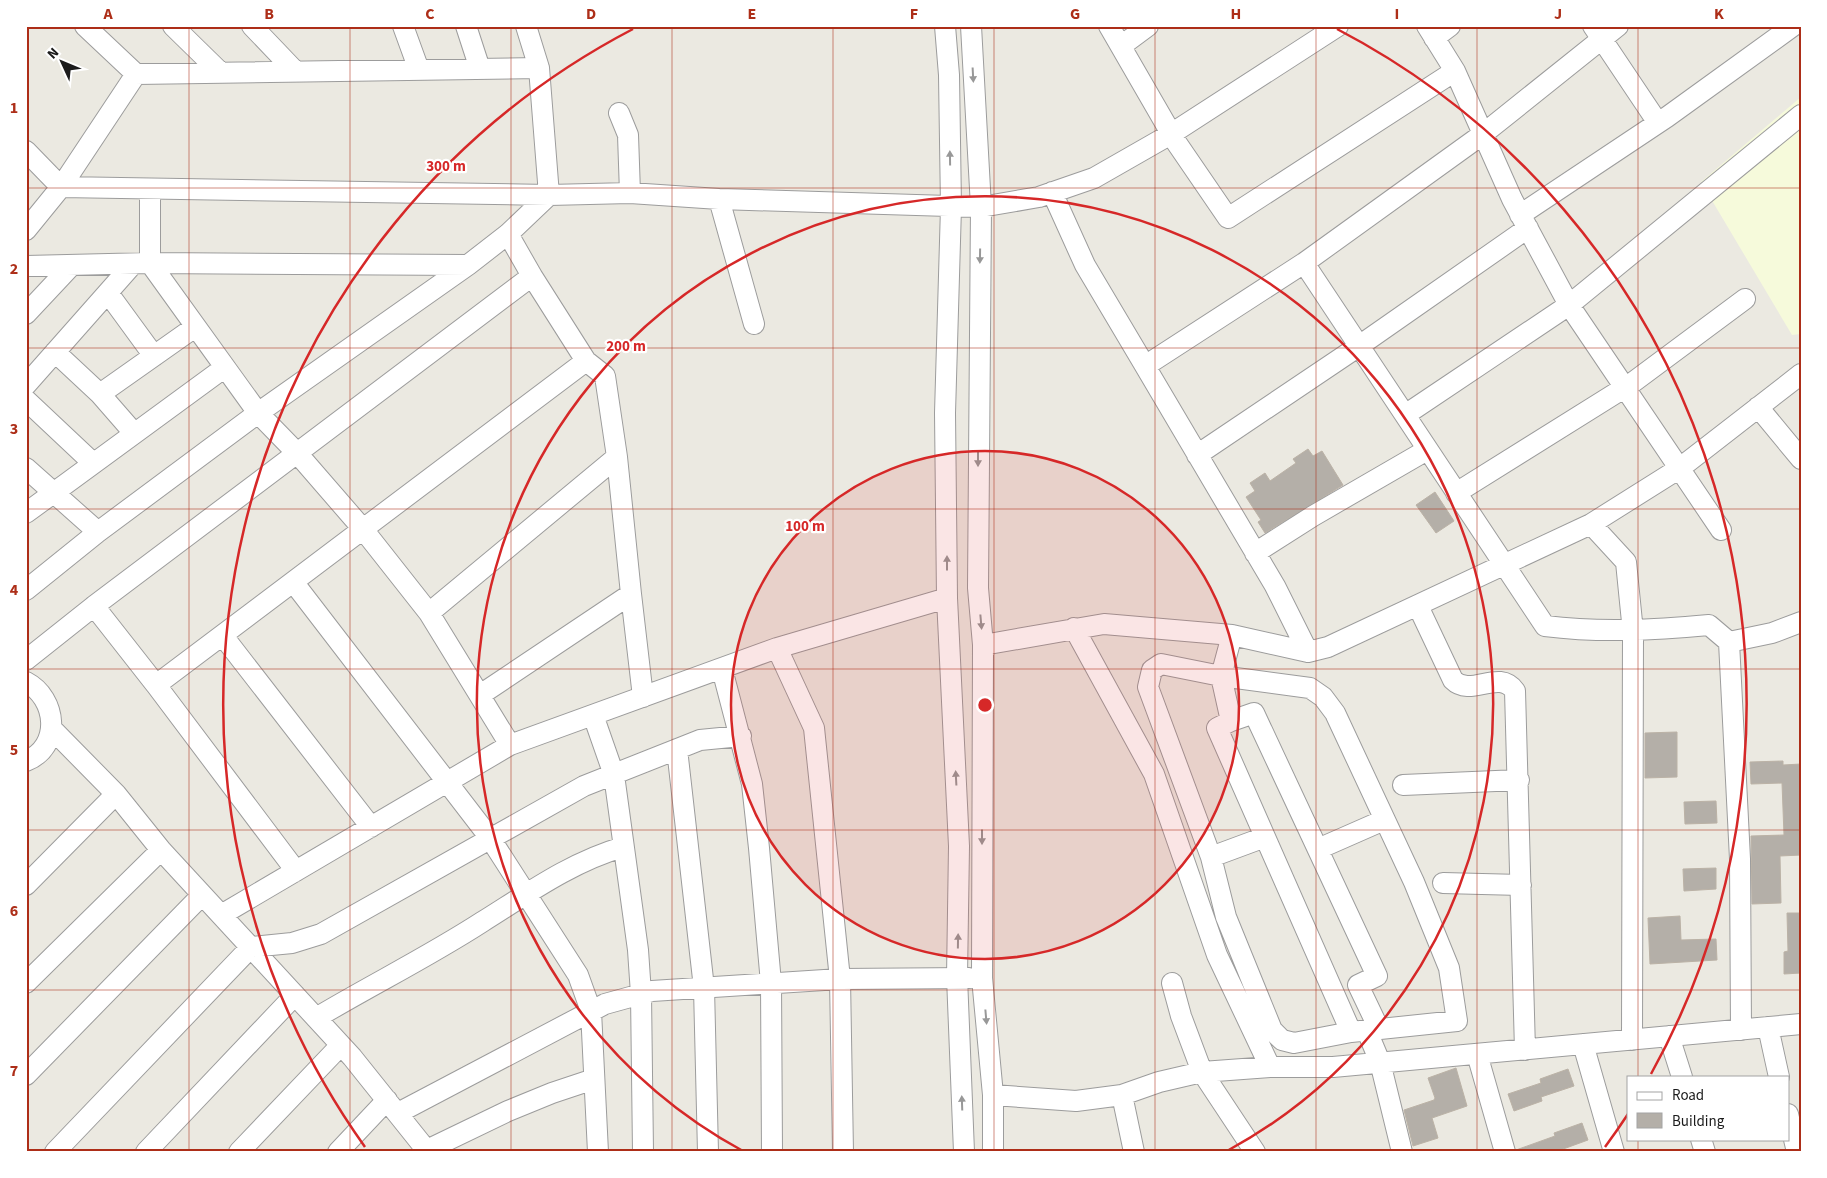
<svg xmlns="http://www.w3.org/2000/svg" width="1827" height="1178" font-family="'Source Sans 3',sans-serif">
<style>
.education{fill:#f6fadb}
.building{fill:#b4afa8;stroke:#bbb2a6}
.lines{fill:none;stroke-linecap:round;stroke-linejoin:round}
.minor-casing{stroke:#9c9c9c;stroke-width:22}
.minor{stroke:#fff;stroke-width:20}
.oneway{fill:#989898}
.grid{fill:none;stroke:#ad2e18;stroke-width:1;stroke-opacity:0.55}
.ring{fill:none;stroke:#d62828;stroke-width:2.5}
.centre{fill:#d62828;stroke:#fff;stroke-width:2.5}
.ring-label{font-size:15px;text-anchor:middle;font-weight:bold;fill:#d62828;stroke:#fff;stroke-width:4.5;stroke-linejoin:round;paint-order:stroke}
.neatline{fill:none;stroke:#ad2e18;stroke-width:2}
.grid-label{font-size:16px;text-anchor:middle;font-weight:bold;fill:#ad2e18}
</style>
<rect width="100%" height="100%" fill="#ebe9e1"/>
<!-- education -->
<path class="education" d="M1801,97V334L1792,335L1701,182Z"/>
<!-- building -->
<path class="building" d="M1308,449L1313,456L1322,451L1343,485L1265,533L1258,522L1261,520L1246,497L1255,491L1250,483L1265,473L1270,481L1296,463L1293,459Z
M1435,492L1454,521L1436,533L1416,505Z
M1677,732V777L1645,778V733Z
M1783,761V765L1801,764V855L1780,856L1781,903L1752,904L1751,836L1784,835L1782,783L1751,784L1750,762Z
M1716,801L1717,823L1685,824L1684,802Z
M1716,868V889L1684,891L1683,869Z
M1787,913H1801V973L1784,974V952L1788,951Z
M1680,916L1681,940L1716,939L1717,960L1650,964L1648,918Z
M1456,1068L1467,1106L1432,1118L1438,1138L1413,1146L1404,1110L1434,1100L1435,1098L1428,1078Z
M1568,1069L1574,1086L1541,1097L1542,1101L1514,1111L1508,1094L1541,1083L1540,1079Z
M1582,1123L1588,1140L1555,1152H1517L1516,1150L1555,1136L1554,1133Z"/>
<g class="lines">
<!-- minor casing -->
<g class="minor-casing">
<path id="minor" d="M85,26L136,74L539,68
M173,26L220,72
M252,26L295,71
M403,26L419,70
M466,26L480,69
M945,26L949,75L951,207L945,413L947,598L959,846L957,977L964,1152
M971,26L981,207L978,588L983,645L982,978L993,1095V1152
M1109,26L1176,142L1228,218L1455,71
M1427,26L1455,71L1512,199L1569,305L1721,530
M1593,26L1658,123
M1434,38L1450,26
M1121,46L1148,26
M619,113L628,135L630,193
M26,151L61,187L549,195L630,193L719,199L981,207L1039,197L1094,178L1171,134L1338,26
M150,189V263L258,413L297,453L362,528L429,613L617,457L605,376L586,361
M1052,192L1085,265L1145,366
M719,199L754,324
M1520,215L1667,117L1793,26
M26,230L61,187L136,74
M1304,263L1545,626C1601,633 1654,630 1709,625L1729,642L1772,633L1801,622
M26,266L150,263L468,265
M108,293L154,356
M26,314L71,266
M55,352L100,394L134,433
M26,385L133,264
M100,394L195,327
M26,400L93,463
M1758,407L1801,459
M1405,415L1569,305L1801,115
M1197,455L1359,346L1528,228
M26,468L98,532
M1456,493L1632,383L1745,299
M26,513L224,368
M1591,524L1626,562L1633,632L1632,1040
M1255,553L1313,516L1427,450
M294,583L490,838L578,975L591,1011L598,1152
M26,590L98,532L258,413L468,265L508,234L549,195L539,68L526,26
M631,594L643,697
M94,606L156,685L586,361L532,276
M1418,606L1453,680C1471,698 1499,668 1515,691L1525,1050
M429,613L510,745L777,648L947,598
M1232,635L1221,676L1310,688L1323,697L1335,713L1414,882L1449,968L1457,1021L1351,1032L1294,1043L1282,1040L1272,1030L1226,917L1211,857L1148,687L1152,670L1161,664L1221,676L1231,721L1217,728L1351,1032
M223,636L371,827
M1729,642L1740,859L1741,1030
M983,645L1104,624L1232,635L1308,652L1328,647L1591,524L1680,468L1801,374
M777,648L814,728L840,979L843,1152
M1308,652L1275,586L1145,366L1304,263L1483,134L1618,26
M26,660L94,606L532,276L508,234
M722,669L752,784L759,848L771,983L772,1152
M26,682C57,698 62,747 26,761
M156,685L296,871
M480,695L631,594L617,457
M593,715L614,775L638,950L641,994L643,1152
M1231,721L1254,713L1377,976L1358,985L1379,1029
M52,729L116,794L161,850L352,1057L428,1152
M677,749L704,988L708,1152
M1403,785L1519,780
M1318,849L1384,820
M1211,857L1265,837
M1443,883L1521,885
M26,885L116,794
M221,915L510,745
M26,983L161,850
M1172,983L1181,1016L1202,1072L1255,1152
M316,1018C371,985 428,957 482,922C527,894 571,862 623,847
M1768,1027L1779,1077
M1367,1031L1380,1062L1402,1152
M1669,1036L1682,1077
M1583,1044L1614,1152
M1477,1054L1505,1152
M1270,1067H1333L1801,1024
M26,1075L202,895
M993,1095L1076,1101L1122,1095L1159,1082L1202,1072L1270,1067L1217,955L1154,774L1074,628
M1122,1095L1134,1152
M398,1113L605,1004L652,991L840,979L969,978
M1788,1114L1797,1152
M1701,1139L1705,1152
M55,1152L251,947L292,943L321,934L584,786L700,740L741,736
M146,1152L295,995
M239,1152L341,1045
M338,1152L387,1100
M423,1152L508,1111L552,1093L594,1079"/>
</g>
<!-- minor -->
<use href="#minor" class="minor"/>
</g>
<!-- one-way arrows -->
<defs><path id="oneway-solid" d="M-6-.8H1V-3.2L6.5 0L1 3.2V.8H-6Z" transform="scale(1.25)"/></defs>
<g class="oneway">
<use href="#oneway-solid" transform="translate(973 75) rotate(87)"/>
<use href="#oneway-solid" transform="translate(950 158) rotate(-91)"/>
<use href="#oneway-solid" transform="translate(980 256) rotate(91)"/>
<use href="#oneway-solid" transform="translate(978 459) rotate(90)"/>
<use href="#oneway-solid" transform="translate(947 563) rotate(-90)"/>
<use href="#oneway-solid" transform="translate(981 622) rotate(85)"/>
<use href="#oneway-solid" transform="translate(956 778) rotate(-93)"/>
<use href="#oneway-solid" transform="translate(982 837) rotate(90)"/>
<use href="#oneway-solid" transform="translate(958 941) rotate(-89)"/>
<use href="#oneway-solid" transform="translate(986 1017) rotate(85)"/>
<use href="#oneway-solid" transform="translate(962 1103) rotate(-92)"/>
</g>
<!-- grid -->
<path class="grid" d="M189,26V1152M350,26V1152M511,26V1152M672,26V1152M833,26V1152M994,26V1152M1155,26V1152M1316,26V1152M1477,26V1152M1638,26V1077M26,188H1801M26,348H1801M26,509H1801M26,669H1801M26,830H1801M26,990H1801M1638,1139V1152"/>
<!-- distance rings -->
<circle cx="985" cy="705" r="254" fill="#d62828" fill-opacity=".12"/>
<g class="ring">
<circle cx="985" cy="705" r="254"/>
<path d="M743 1151A508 508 0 1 1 1227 1151"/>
<path d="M1628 1114A762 762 0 0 1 1605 1147M365 1147A762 762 0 0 1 633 29M1337 29A762 762 0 0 1 1651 1074"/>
</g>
<circle cx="985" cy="705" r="8" class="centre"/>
<g class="ring-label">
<text x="446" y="171">300 m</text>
<text x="626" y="351">200 m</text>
<text x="805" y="531">100 m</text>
</g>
<!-- border -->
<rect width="1827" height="1178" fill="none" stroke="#ffffff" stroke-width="55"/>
<!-- legend -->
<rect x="1627" y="1076" width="162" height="65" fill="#ffffff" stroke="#a4a4a4"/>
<rect x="1637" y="1092" width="25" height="8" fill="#ffffff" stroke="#a4a4a4"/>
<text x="1672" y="1100" font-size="15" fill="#1b1b1b">Road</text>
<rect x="1637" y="1113" width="25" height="15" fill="#b4afa8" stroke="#a4a4a4"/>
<text x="1672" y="1126" font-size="15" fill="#1b1b1b">Building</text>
<!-- north arrow -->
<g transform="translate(62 62) rotate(314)" stroke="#ffffff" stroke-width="4" paint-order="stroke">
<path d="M0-4L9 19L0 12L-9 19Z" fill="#1b1b1b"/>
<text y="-8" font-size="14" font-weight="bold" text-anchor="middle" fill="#1b1b1b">N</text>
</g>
<rect x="28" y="28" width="1772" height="1122" class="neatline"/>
<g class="grid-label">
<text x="108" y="19">A</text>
<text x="269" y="19">B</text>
<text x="430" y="19">C</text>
<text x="591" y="19">D</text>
<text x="752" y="19">E</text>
<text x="914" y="19">F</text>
<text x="1075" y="19">G</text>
<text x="1236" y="19">H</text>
<text x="1397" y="19">I</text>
<text x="1558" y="19">J</text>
<text x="1719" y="19">K</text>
<text x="14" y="113">1</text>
<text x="14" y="274">2</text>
<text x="14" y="434">3</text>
<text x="14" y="595">4</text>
<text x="14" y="755">5</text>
<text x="14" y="916">6</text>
<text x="14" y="1076">7</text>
</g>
</svg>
